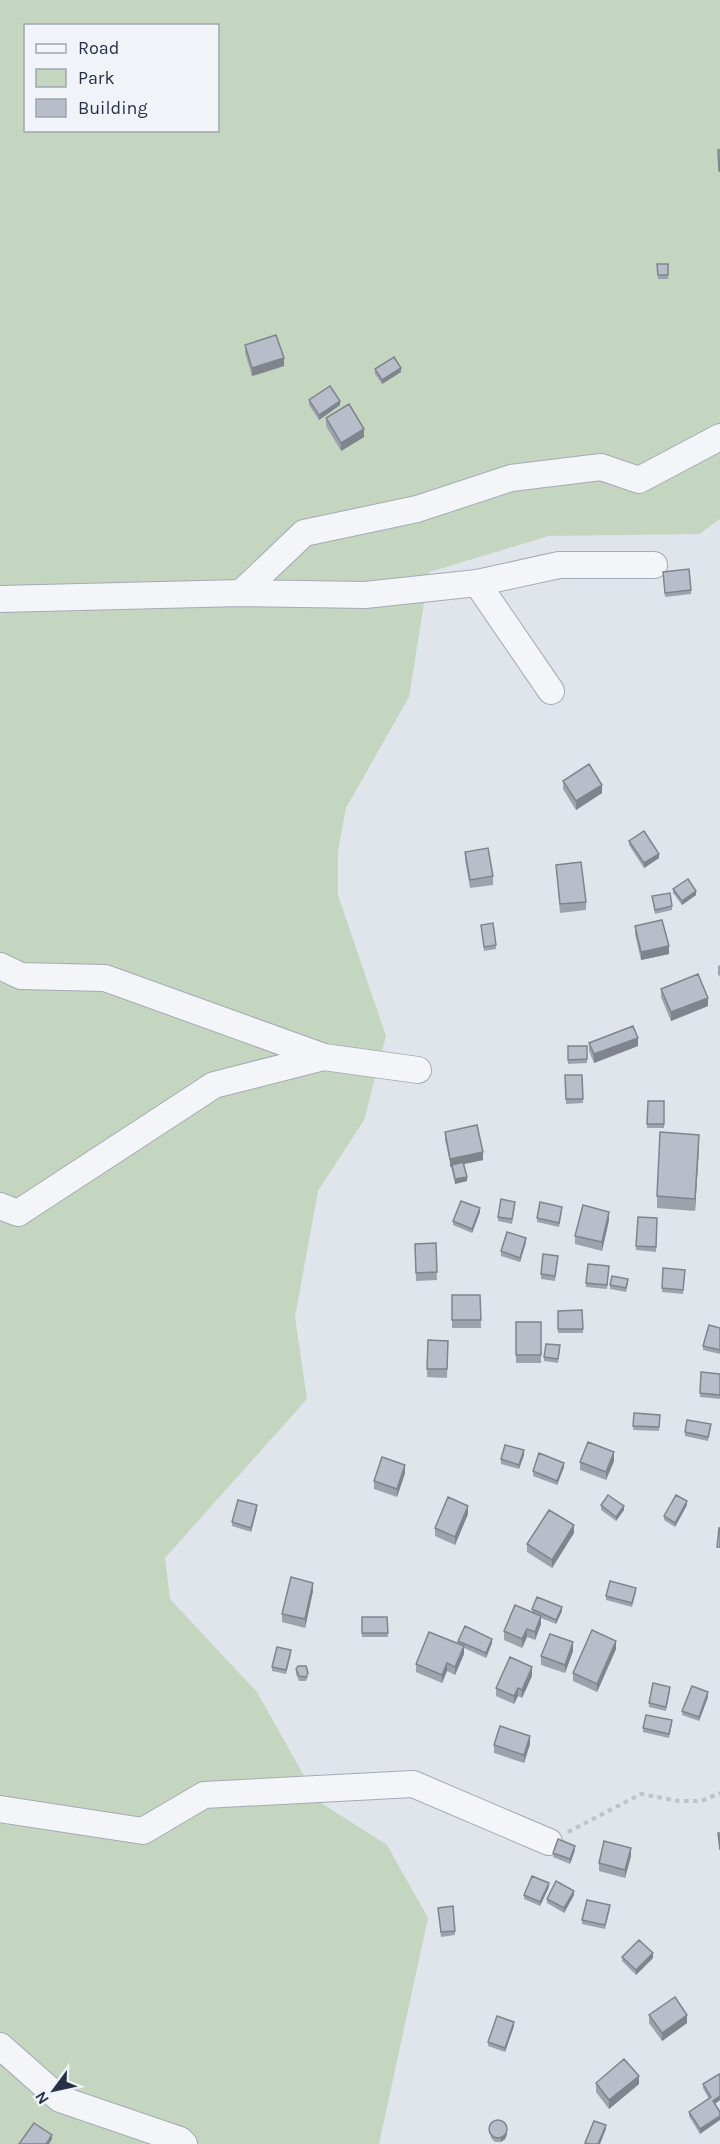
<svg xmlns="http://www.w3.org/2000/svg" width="720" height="2144" font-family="Karla,sans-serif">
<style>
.green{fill:#c5d6c0;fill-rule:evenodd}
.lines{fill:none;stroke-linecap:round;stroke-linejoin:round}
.street-casing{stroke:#a5aab6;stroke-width:28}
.path{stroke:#bec2c9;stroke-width:4;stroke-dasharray:4.5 4.5;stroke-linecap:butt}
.street{stroke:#f3f5f8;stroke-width:26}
.wall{fill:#9da3ad}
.shaded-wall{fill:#80848d}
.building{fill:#b7bdc9;stroke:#80848d;stroke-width:1.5}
</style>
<rect width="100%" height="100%" fill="#e0e4eb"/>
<!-- green -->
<path class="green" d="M0,0H720V519L699,534L549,536L429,572L409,697L346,808L338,851V895L386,1036L364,1120L318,1191L295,1317L307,1399L165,1558L170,1599L257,1692L318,1801L387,1845L428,1918L379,2144H0ZM26,26H218V130H26Z"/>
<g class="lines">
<!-- street casing -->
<g class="street-casing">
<path id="street" d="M477,583L559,565H654
M241,593L365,595L477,583L551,691
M0,599L241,593L304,533L417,509L511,478L601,467L639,480L720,437
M0,966L21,976L105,978L324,1057
M0,1206L18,1213L214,1085L324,1057L418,1070
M0,1809L143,1831L204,1795L413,1784L549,1842
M0,2046L60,2099L180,2140L184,2144"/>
</g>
<!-- path -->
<path class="path" d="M568,1832L641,1794L679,1801H701L720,1793"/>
<!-- street -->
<use href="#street" class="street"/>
</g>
<!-- wall -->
<path class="wall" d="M657,264H668V279H658Z
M245,345L284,366L252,376L245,353Z
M375,369L401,372L382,384L375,374Z
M309,400L340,405L319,420L309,405Z
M326,418L364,437L341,451L326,426Z
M663,572L691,590V594L665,597Z
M563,781L602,793L576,810L563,789Z
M629,841L659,858L644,868L629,845Z
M465,852L493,876V885L470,888L465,860Z
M556,865L586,902V910L560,913Z
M673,889L696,895L682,905L673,893Z
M652,896L672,906V910L655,914Z
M481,925L496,945V949L484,951Z
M635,926L669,954L641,960L635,934Z
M720,965V977L718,974V966Z
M661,989L708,1006L671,1021L661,997Z
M589,1043L638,1046L594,1063L589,1051Z
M568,1046H587V1063L568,1064Z
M565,1075H582L583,1103L566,1104Z
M648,1101H664V1128H647Z
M445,1132L483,1160L464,1164L467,1181L455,1184L445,1140Z
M699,1147L695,1211L657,1208V1196Z
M515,1206L512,1224L498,1221V1217Z
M562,1211L559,1227L537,1222V1218Z
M480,1212L472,1233L453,1225V1221Z
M657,1218L656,1252L636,1250V1246Z
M609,1220L602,1251L575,1244V1236Z
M526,1242L520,1262L501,1256V1251Z
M436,1243L437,1280L416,1281L415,1244Z
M558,1260L555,1281L541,1279V1274Z
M609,1270L607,1289L586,1287V1283Z
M685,1270L683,1294L662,1292V1288Z
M628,1283L626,1292L610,1289V1285Z
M452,1295H480L481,1328H452Z
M582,1310L583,1333H558V1311Z
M516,1322H541V1363H516Z
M720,1328V1354L703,1350V1346Z
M428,1340L448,1341L447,1378L427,1377Z
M560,1349L558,1363L544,1361V1357Z
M701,1372L720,1374V1399L700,1397Z
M634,1413L660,1415L659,1431L633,1430Z
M711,1428L708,1441L685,1436V1432Z
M524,1455L519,1469L501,1464V1459Z
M614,1461L606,1480L580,1470V1462Z
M564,1467L557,1485L533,1476V1471Z
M405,1473L397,1497L374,1489V1481Z
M601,1505L624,1510L616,1521L601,1510Z
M687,1505L675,1527L664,1520V1516Z
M257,1509L251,1532L232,1526V1522Z
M468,1514L455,1545L435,1536V1528Z
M574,1533L552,1568L527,1552V1544Z
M313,1591L305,1628L282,1622V1614Z
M636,1592L632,1607L606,1600V1596Z
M532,1609L562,1611L556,1624L541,1618V1624L535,1640L527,1637L522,1648L504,1640V1631L532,1612Z
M362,1617H387L388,1637H362Z
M458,1641L492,1643L486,1658L464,1648V1654L455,1675L447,1671L442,1683L416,1672V1664L458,1644Z
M616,1649L597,1692L573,1681V1673Z
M573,1651L565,1673L541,1665V1656Z
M291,1655L286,1674L272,1671V1667Z
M296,1669L308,1677L306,1681H299L296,1674Z
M532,1676L522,1698L518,1696L514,1704L496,1696V1688Z
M670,1691L666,1711L649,1707V1703Z
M708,1697L699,1721L682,1715V1711Z
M672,1724L669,1738L643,1732V1728Z
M530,1744L524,1763L494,1753V1745Z
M575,1850L570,1864L553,1857V1853Z
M631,1856L625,1878L599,1871V1863Z
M549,1887L540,1906L524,1899V1895Z
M574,1895L564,1913L547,1903V1899Z
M438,1908L455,1931V1935L441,1937Z
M610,1909L605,1929L582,1924V1920Z
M622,1957L653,1958L636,1975L622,1961Z
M649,2015L687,2023L662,2041L649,2023Z
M514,2026L505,2052L488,2046V2042Z
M720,2076V2100L715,2104L700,2134L689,2116V2112L709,2099L703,2088V2084Z
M596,2083L639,2084L609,2109L596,2092Z
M490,2129L507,2134L505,2139L501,2142H495L491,2138Z"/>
<!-- shaded-wall -->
<path class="shaded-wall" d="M284,358V366L252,376V368Z
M401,368V372L382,384V380Z
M340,401V405L319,420V415Z
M364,429V437L341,451V443Z
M602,785V793L576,810V801Z
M659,854V858L644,868V863Z
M696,891V895L682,905V901Z
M669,946V954L641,960V952Z
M708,998V1006L671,1021V1012Z
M638,1038V1046L594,1063V1054Z
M699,1135V1147L695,1211V1199Z
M483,1152V1160L450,1167V1159Z
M467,1177V1181L455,1184V1179Z
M480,1208V1212L472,1233V1229Z
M609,1212V1220L602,1251V1242Z
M526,1238V1242L520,1262V1258Z
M524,1450V1455L519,1469V1465Z
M614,1452V1461L606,1480V1472Z
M564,1463V1467L557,1485V1481Z
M405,1465V1473L397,1497V1489Z
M687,1501V1505L675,1527V1523Z
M257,1505V1509L251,1532V1528Z
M468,1506V1514L455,1545V1537Z
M624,1506V1510L616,1521V1517Z
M574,1525V1533L552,1568V1560Z
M313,1583V1591L305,1628V1619Z
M562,1607V1611L556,1624V1620Z
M541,1616V1624L535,1640V1632Z
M527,1629V1637L522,1648V1639Z
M492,1639V1643L486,1658V1653Z
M616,1641V1649L597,1692V1684Z
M573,1642V1651L565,1673V1665Z
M464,1646V1654L455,1675V1667Z
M447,1663V1671L442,1683V1675Z
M532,1667V1676L522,1698V1690Z
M518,1688V1696L514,1704V1696Z
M708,1692V1697L699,1721V1717Z
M530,1736V1744L524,1763V1755Z
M575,1846V1850L570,1864V1859Z
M631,1848V1856L625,1878V1870Z
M549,1883V1887L540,1906V1902Z
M574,1891V1895L564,1913V1908Z
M653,1953V1958L636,1975V1970Z
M687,2015V2023L662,2041V2033Z
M514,2022V2026L505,2052V2048Z
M639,2076V2084L609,2109V2100Z
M720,2096V2100L713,2105V2101Z
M720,2116V2120L700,2134V2129Z
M606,2125V2129L600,2144H598Z
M507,2130V2134L505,2139L501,2142V2138Z
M52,2135V2139L49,2144H46Z"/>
<!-- building -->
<path class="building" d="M718,150H720V171H719Z
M657,264H668V275H658Z
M276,335L284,358L252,368L245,345Z
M394,357L401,368L382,380L375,369Z
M330,386L340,401L319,415L309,400Z
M349,404L364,429L341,443L326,418Z
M689,569L691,590L665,593L663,572Z
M589,764L602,785L576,801L563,781Z
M644,831L659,854L644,863L629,841Z
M488,848L493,876L470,880L465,852Z
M581,862L586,902L560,904L556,865Z
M688,879L696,891L682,901L673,889Z
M670,893L672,906L655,910L652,896Z
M662,920L669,946L641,952L635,926Z
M493,923L496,945L484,947L481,925Z
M698,974L708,998L671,1012L661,989Z
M633,1026L638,1038L594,1054L589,1043Z
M568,1046H587V1059L568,1060Z
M565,1075H582L583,1099H566Z
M648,1101H664V1124H647Z
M477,1125L483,1152L450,1159L445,1132Z
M660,1132L699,1135L695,1199L657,1196Z
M463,1162L467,1177L455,1179L452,1165Z
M501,1199L515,1202L512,1219L498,1217Z
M461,1201L480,1208L472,1229L453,1221Z
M540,1202L562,1207L559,1223L537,1218Z
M583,1205L609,1212L602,1242L575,1236Z
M638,1217L657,1218L656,1247L636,1246Z
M507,1232L526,1238L520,1258L501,1251Z
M436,1243L437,1272L416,1273L415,1244Z
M543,1254L558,1256L555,1276L541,1274Z
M588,1264L609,1266L607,1285L586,1283Z
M663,1268L685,1270L683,1290L662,1288Z
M612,1276L628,1279L626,1288L610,1285Z
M452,1295H480L481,1320H452Z
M582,1310L583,1329H558V1311Z
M516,1322H541V1355H516Z
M709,1325L720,1328V1350L703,1346Z
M428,1340L448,1341L447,1369H427Z
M546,1344L560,1345L558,1359L544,1357Z
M701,1372L720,1374V1395L700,1393Z
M634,1413L660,1415L659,1427L633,1426Z
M687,1420L711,1424L708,1437L685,1432Z
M588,1442L614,1452L606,1472L580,1462Z
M505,1445L524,1450L519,1465L501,1459Z
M539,1453L564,1463L557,1481L533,1471Z
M382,1457L405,1465L397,1489L374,1481Z
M608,1495L624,1506L616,1517L601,1505Z
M676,1495L687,1501L675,1523L664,1516Z
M448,1497L468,1506L455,1537L435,1528Z
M238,1500L257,1505L251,1528L232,1522Z
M549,1510L574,1525L552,1560L527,1544Z
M719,1528H720V1547H717Z
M291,1577L313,1583L305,1619L282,1614Z
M610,1581L636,1588L632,1603L606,1596Z
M537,1597L562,1607L556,1620L532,1609Z
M515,1605L541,1616L535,1632L527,1629L522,1639L504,1631Z
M362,1617H387L388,1633H362Z
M465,1626L492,1639L486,1653L458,1641Z
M592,1630L616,1641L597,1684L573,1673Z
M429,1632L464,1646L455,1667L447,1663L442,1675L416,1664Z
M550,1634L573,1642L565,1665L541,1656Z
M277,1647L291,1650L286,1670L272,1667Z
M510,1657L532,1667L522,1690L518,1688L514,1696L496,1688Z
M298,1666H306L308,1673L306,1677L299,1676L296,1669Z
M653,1683L670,1687L666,1707L649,1703Z
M692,1686L708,1692L699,1717L682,1711Z
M646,1715L672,1720L669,1734L643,1728Z
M500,1726L530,1736L524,1755L494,1745Z
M718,1833H720V1850Z
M558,1839L575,1846L570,1859L553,1853Z
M604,1841L631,1848L625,1870L599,1863Z
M532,1876L549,1883L540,1902L524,1895Z
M556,1881L574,1891L564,1908L547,1899Z
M587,1900L610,1905L605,1925L582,1920Z
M453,1906L455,1931L441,1932L438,1908Z
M639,1940L653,1953L636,1970L622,1957Z
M675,1997L687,2015L662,2033L649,2015Z
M497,2016L514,2022L505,2048L488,2042Z
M624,2059L639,2076L609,2100L596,2083Z
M719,2074L720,2076V2096L713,2101L720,2112V2116L700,2129L689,2112L711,2097L703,2084Z
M489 2129a9 9 0 1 1 18 0a9 9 0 1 1-18 0Z
M594,2121L606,2125L598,2144H589L585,2143Z
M34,2123L52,2135L46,2144H19Z"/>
<!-- legend -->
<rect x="24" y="24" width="195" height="108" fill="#f0f3f8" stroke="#a0a5b0" stroke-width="1.5"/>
<rect x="36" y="44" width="30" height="9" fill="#f3f5f8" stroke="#a0a5b0" stroke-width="1.5"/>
<text x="78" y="54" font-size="18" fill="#273044">Road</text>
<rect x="36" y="69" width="30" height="18" fill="#c5d6c0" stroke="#a0a5b0" stroke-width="1.5"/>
<text x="78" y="84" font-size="18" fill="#273044">Park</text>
<rect x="36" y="99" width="30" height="18" fill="#b7bdc9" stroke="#a0a5b0" stroke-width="1.5"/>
<text x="78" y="114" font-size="18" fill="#273044">Building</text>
<!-- north arrow -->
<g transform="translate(54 2090) rotate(237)" stroke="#f0f3f8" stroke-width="4.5" paint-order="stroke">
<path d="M0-4.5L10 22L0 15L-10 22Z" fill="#273044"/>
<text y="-9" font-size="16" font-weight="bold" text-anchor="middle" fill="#273044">N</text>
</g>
</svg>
